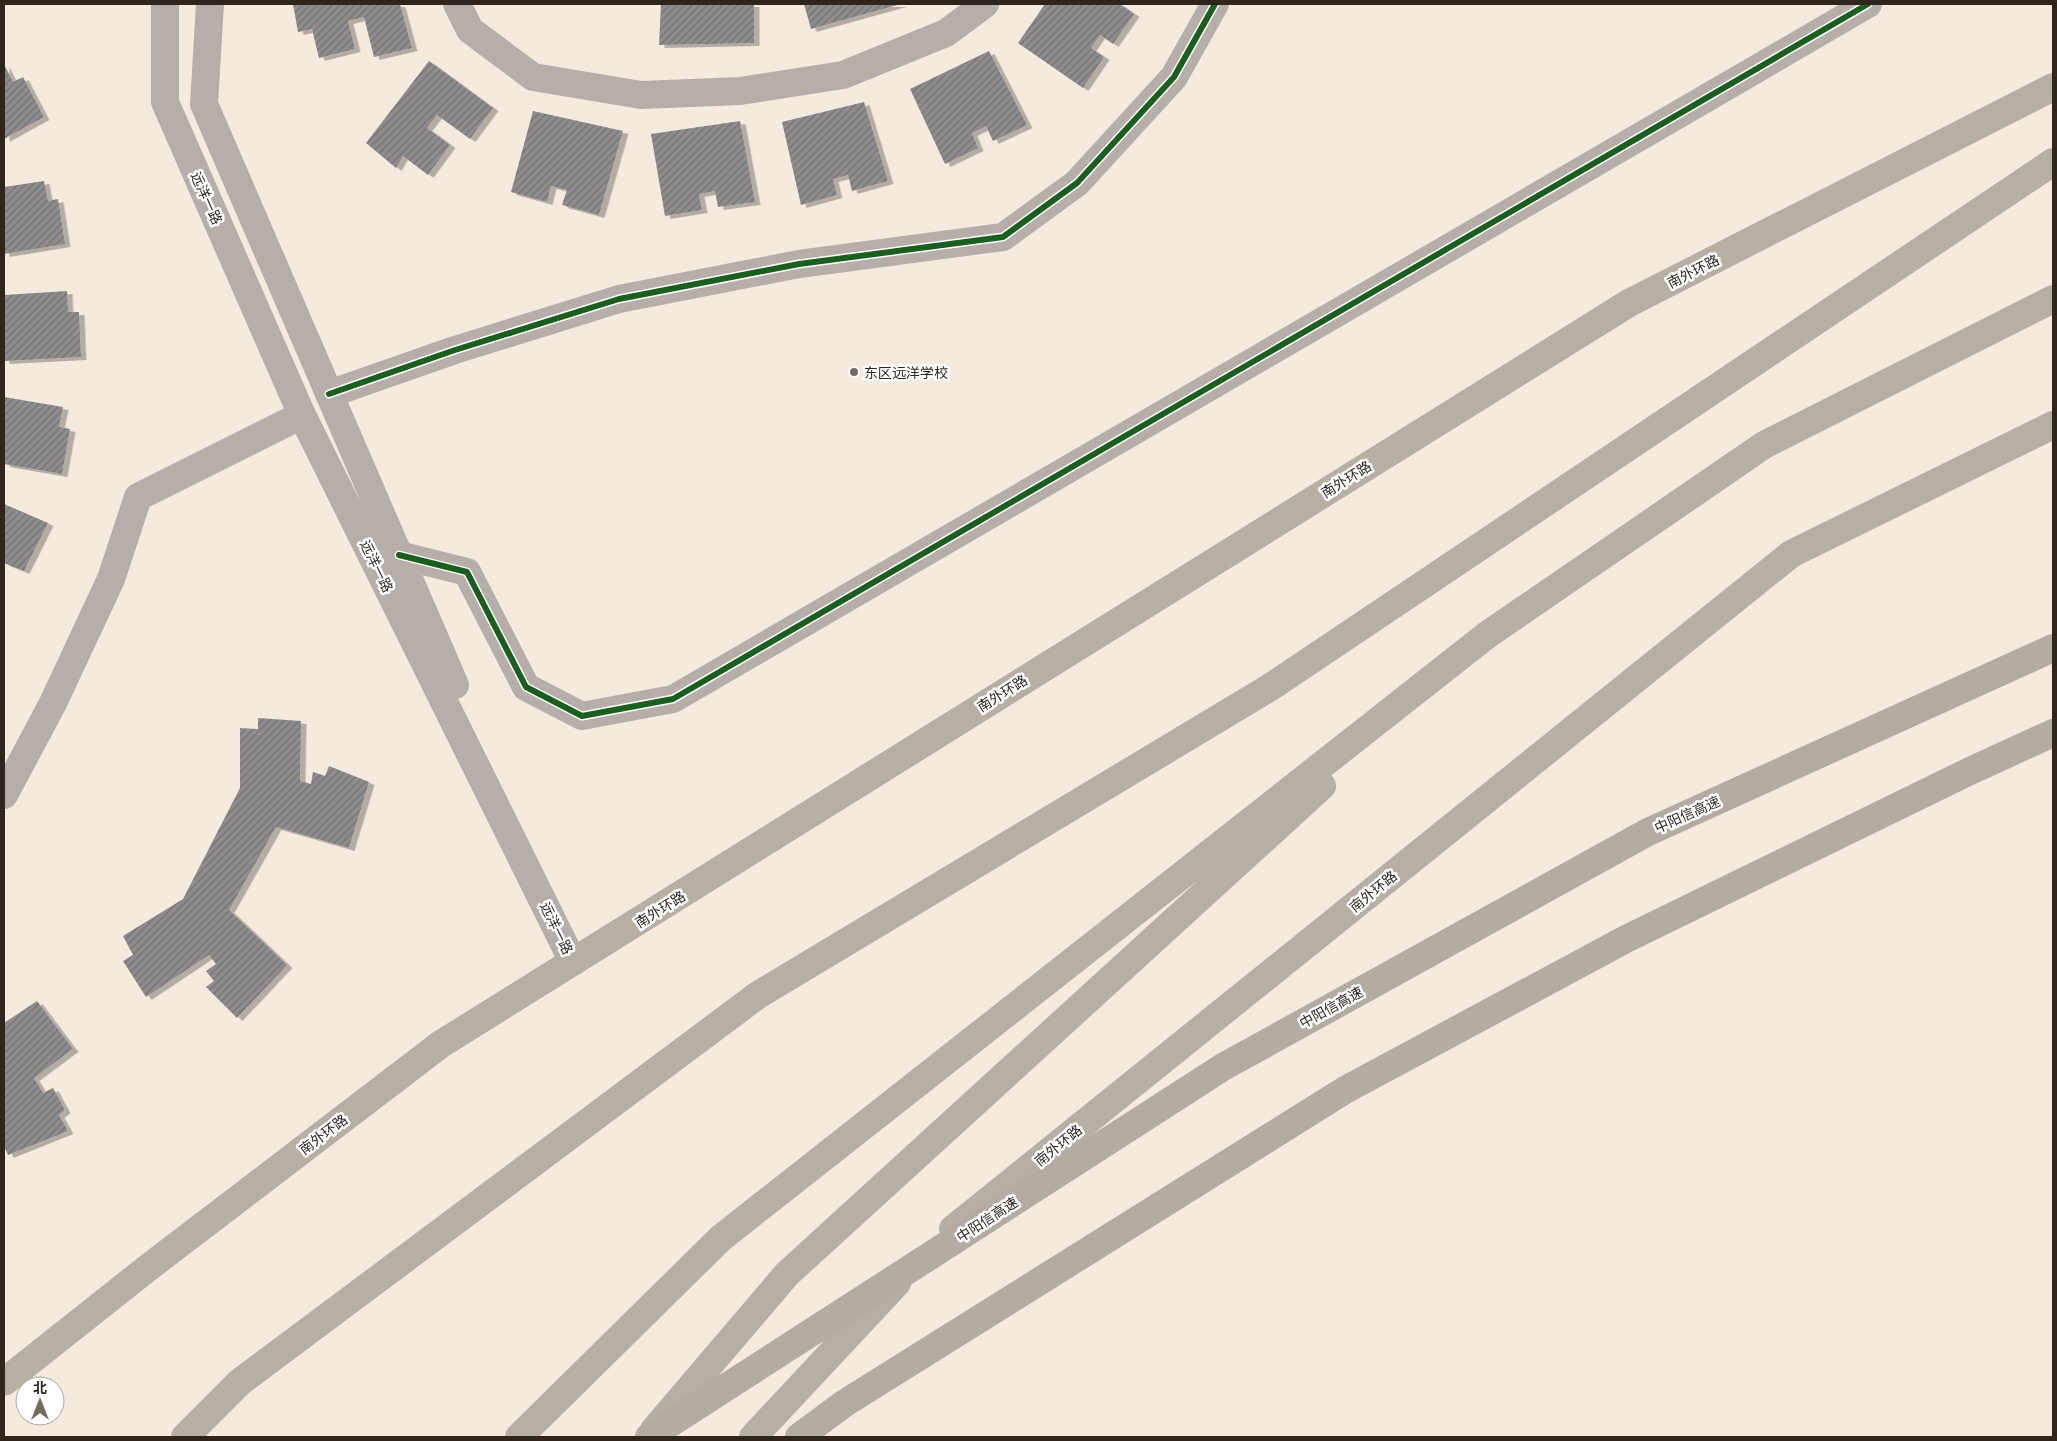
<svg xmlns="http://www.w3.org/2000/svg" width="2057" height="1441" font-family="'Open Sans','Noto Sans SC',sans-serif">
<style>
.building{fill:url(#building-hatch);filter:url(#shadow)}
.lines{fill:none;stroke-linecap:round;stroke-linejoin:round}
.minor{stroke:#b6afa9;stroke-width:28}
.tertiary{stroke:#b6afa9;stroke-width:28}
.trunk{stroke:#b7aea4;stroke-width:28}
.motorway{stroke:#b4aba2;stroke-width:28}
.motorway-bridge{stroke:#b4aba2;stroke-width:28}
.cycleway-casing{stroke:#fff;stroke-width:9}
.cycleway{stroke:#1b5e20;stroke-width:6}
.poi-dot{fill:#746a60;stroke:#fff;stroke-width:2}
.labels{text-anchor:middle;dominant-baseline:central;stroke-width:5;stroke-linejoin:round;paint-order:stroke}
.street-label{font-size:14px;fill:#2f251c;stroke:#fff}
.poi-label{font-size:14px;fill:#2f251c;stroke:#fff;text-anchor:start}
</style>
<defs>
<pattern id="building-hatch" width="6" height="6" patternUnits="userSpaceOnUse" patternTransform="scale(1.25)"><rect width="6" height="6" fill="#8e8c8d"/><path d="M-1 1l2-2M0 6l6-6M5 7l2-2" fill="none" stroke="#747272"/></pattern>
<filter id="shadow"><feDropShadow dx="5.5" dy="3" stdDeviation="0" flood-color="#0004"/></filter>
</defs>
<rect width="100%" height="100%" fill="#f5eade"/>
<!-- building -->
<path class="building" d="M293,4H400L412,48L374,57L364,17L348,21L355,49L319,58L312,29L298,32Z
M661,4H754V43L659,45Z
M804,4H901L811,29Z
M1045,4H1120L1134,14L1113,44L1100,35L1091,48L1104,57L1083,88L1018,43Z
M989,51L1027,125L993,141L986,126L972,133L978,148L945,164L910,89Z
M429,61L493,108L470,139L437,115L427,128L450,145L428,175L403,156L396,168L366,143Z
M4,64L13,82L23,77L44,117L4,139Z
M864,102L888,181L852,191L848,175L833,179L837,195L801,205L782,122Z
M533,111L623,131L599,215L562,205L567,190L551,186L547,202L511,192Z
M740,121L755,202L718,207L715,191L699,194L702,210L665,216L651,134Z
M44,181L48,201L58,199L65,244L4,254V187Z
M67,291L68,312H79L81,357L4,361V295Z
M4,397L63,407L59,427L70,429L62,474L4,464Z
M4,504L48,523L24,571L4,563Z
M258,718L301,721L300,781L311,784L313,772L325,776L329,766L369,782L349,848L276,827L229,910L287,965L237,1018L206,987L214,981L206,971L216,964L209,955L146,997L123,961L133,955L123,936L183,899L240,788V728L258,729Z
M37,1001L73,1049L34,1078L43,1093L53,1088L65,1110L59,1115L68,1131L8,1155L4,1146V1023Z"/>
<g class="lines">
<!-- minor -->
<path class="minor" d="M457,4L470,30L533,77L641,95L740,91L843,75L946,33L985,4
M329,394L455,350L619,299L799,264L1003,237L1077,183L1174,77L1215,4
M399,555L467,572L526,687L582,716L673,699L1868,4
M4,795L53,703L111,579L138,497L302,415"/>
<!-- tertiary -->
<path class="tertiary" d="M165,4V102L302,415L573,962
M210,4L204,104L455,685"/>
<!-- trunk -->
<path class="trunk" d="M953,1229L1791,554L2053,425
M4,1382L149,1267L441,1044L1629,303L2053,87
M654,1430L787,1274L1322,786
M185,1437L240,1382L758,995L1269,688L2053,162
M519,1437L721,1238L1487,635L1764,445L2053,299
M753,1437L897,1283"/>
<!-- motorway -->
<path class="motorway" d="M799,1437L845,1403L1345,1090L1626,939L1970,771L2053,733"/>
<!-- motorway-bridge -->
<path class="motorway-bridge" d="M649,1437L1223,1067L1648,832L2053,648"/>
<!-- cycleway casing -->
<g class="cycleway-casing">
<path id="cycleway" d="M329,394L455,350L619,299L799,264L1003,237L1077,183L1174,77L1215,4
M399,555L467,572L526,687L582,716L673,699L1868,4"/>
</g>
<!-- cycleway -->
<use href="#cycleway" class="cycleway"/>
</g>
<!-- markers -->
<circle class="poi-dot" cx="854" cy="372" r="5"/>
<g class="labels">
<!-- street labels -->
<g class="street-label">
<text transform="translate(207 198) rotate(66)">远洋一路</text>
<text transform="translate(1693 271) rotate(-27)">南外环路</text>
<text transform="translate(1346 479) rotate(-32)">南外环路</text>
<text transform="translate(377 566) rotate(64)">远洋一路</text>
<text transform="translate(1002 693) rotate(-32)">南外环路</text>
<text transform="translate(1687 814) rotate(-24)">中阳信高速</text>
<text transform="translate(1373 891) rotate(-39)">南外环路</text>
<text transform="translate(660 909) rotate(-32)">南外环路</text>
<text transform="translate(557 928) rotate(64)">远洋一路</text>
<text transform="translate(1331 1007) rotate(-29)">中阳信高速</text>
<text transform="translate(323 1134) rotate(-37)">南外环路</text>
<text transform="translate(1058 1145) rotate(-39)">南外环路</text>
<text transform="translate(987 1219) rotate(-33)">中阳信高速</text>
</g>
<!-- poi labels -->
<g class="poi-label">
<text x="864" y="372">东区远洋学校</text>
</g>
</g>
<!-- border -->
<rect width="2057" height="1441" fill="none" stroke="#2f251c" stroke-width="10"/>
<!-- north arrow -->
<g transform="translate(40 1401)"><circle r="24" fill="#ffffff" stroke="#aca8a4"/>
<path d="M0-4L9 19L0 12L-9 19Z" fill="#746a60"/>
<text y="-8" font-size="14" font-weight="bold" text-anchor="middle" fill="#2f251c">北</text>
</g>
</svg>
